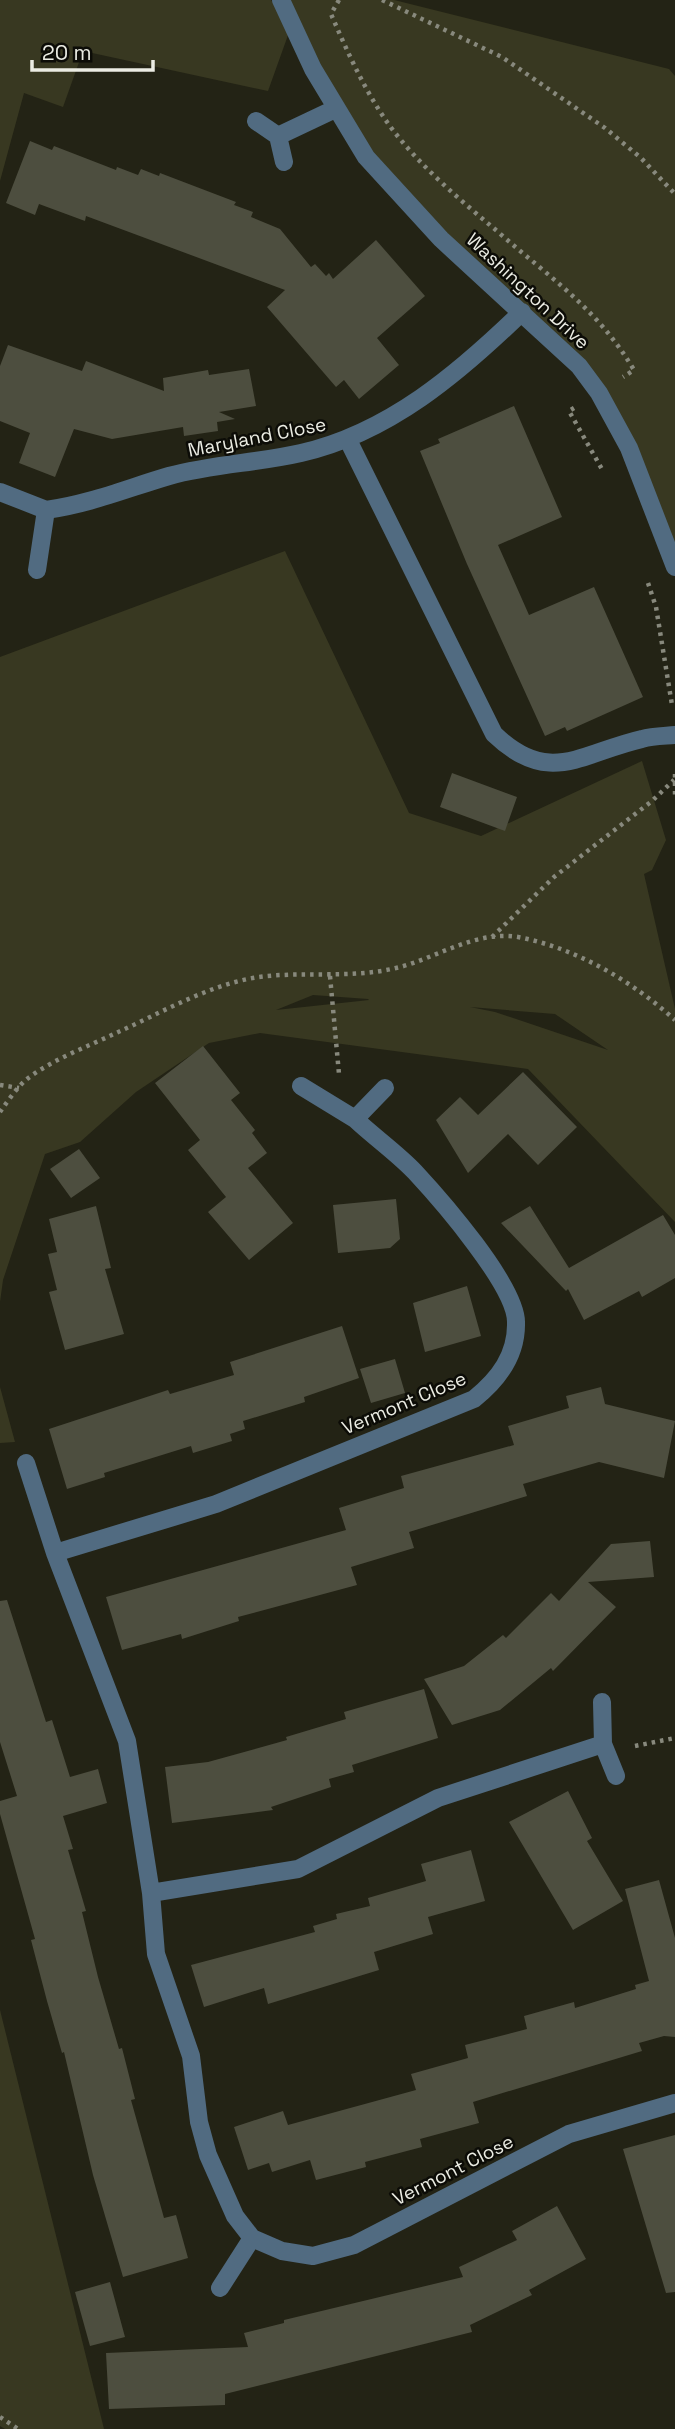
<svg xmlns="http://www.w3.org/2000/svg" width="675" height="2429" font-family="'Space Grotesk',sans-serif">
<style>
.green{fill:#383821;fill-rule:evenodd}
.building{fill:#4d4e3f}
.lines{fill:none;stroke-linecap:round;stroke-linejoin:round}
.path{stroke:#88897d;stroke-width:4.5;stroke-dasharray:3.5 5;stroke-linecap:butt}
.minor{stroke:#516b81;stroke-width:18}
.labels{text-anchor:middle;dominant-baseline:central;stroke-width:5;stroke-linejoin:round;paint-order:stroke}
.street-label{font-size:19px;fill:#ebece3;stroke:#0c0c07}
</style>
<rect width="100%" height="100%" fill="#232315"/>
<!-- green -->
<path class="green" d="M0,0H271L292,24L268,91L83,51L63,107L24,93L0,181Z
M281,0H394L669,69L675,76V543L589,369L366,157Z
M285,551L409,813L481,836L642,761L666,840L652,870L644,874L675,1009V1222L528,1069L260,1033L209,1043L136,1092L80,1142L45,1154L3,1280L0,1302V657ZM313,995L368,999L369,1000L276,1010ZM470,1007L555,1014L608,1050L495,1012Z
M0,1387L15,1442L0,1443Z
M0,2010L104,2429H5L0,2426Z"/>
<!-- building -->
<path class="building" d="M30,141L52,150L54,146L116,170L117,167L138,175L141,169L159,176L160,173L236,202L234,205L253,212L251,217L280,229L311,267L315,264L326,276L329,273L333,279L376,240L425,296L377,338L399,365L359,399L344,380L336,387L267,307L285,290L86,216L85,221L39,204L35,215L6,203Z
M8,345L82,371L86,361L164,391L163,378L208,370L209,375L249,369L256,406L219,412L235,419L217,422L218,431L184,436L183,427L112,439L74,429L55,477L19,463L30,433L0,421V366Z
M514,406L562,517L498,545L529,615L594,587L643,697L567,731L565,727L545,736L467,564L420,451L440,443L438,439Z
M452,773L517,797L505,831L440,807Z
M203,1046L240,1093L231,1100L255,1130L252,1133L267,1153L248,1168L293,1223L249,1260L208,1212L226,1197L188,1150L200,1140L155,1083Z
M523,1072L577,1127L538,1165L508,1134L468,1173L436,1120L460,1097L478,1115Z
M79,1149L100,1178L71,1198L50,1169Z
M396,1199L400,1239L390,1248L338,1253L333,1205Z
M96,1206L111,1268L105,1269L124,1334L65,1350L49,1292L57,1290L48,1254L57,1252L49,1219Z
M530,1206L569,1268L663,1215L675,1235V1278L642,1297L639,1291L584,1320L568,1289L566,1291L501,1223Z
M467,1286L481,1336L425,1352L413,1303Z
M342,1326L359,1378L304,1397L305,1402L243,1421L245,1429L230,1434L232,1441L193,1453L191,1446L104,1473L105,1477L67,1489L49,1429L168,1390L170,1394L234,1375L230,1362Z
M395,1359L405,1393L371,1403L360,1369Z
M601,1387L605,1404L675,1421L664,1478L599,1462L523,1484L527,1496L409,1532L414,1548L351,1567L357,1585L238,1617L239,1621L182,1639L181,1634L122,1650L106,1597L346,1530L339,1508L404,1488L401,1476L514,1445L508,1426L569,1408L566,1396Z
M650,1541L654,1577L588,1582L616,1607L553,1671L551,1668L500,1710L452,1725L424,1679L464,1666L503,1635L506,1638L551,1593L559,1601L611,1544Z
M7,1600L46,1722L52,1720L70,1777L98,1769L107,1803L63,1816L73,1849L68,1850L86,1911L82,1912L98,1977L119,2049L122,2048L135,2099L131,2100L164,2218L176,2215L188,2258L123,2277L93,2175L64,2052L62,2053L47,2001L31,1940L35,1939L0,1814V1801L17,1796L0,1742V1601Z
M424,1689L438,1738L352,1765L354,1772L329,1779L331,1787L271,1807L273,1810L172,1823L165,1767L208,1762L287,1740L286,1737L346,1719L344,1712Z
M568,1791L592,1838L587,1841L623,1901L573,1930L509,1822Z
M471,1850L485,1901L428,1917L433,1934L374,1952L379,1970L268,2004L264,1988L204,2007L191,1965L315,1932L313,1926L337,1919L336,1914L370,1906L368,1898L426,1881L421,1864Z
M659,1880L675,1938V2037L664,2036L639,2043L642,2051L473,2102L479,2123L420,2139L422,2147L365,2162L366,2167L316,2180L310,2160L272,2172L269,2163L248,2170L234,2127L283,2111L288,2125L416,2090L411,2074L468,2058L465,2045L527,2029L524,2016L574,2002L575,2008L636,1989L635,1985L649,1981L625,1889Z
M675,2135V2292L666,2293L623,2149Z
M557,2206L586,2259L529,2290L532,2295L470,2325L472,2332L225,2394V2405L109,2409L106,2353L248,2347L244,2333L284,2323V2320L463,2277L459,2267L517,2240L512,2231Z
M110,2282L125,2337L90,2346L75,2292Z"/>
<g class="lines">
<!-- path -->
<path class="path" d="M339,0L331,14C347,51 364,89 387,122C416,163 459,199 497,231C550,278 597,308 634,370L623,377
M382,0L502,57L605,128L641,158L675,194
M574,408L569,411L603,471
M648,583L656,607L672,705
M675,774V798
M492,937L554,877L652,801L674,780
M330,976L339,1074
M0,1085L19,1088
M0,1112C8,1101 17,1087 27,1079C53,1059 87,1047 116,1033C161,1013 210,984 259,977C304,971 351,979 396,968C435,959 475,930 518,937C576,948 632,981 675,1020
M635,1746L675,1738
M0,2417L18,2429"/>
<!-- minor -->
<path class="minor" d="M281,0L313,69L366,157L441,239L579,366L599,393L629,448L675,567
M256,121L278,136L284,162
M278,136L335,109
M348,440L494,734C549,787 581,753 642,739C652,736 664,736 675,735
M0,492L46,510L37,570
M46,510C90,504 128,488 169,476C213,464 258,463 301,453C389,433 459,373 522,312
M301,1086L355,1119L385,1088
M26,1463L55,1553L127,1741L151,1893L156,1954L191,2056L199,2122L208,2155L235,2216L252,2238
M55,1553L216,1504L474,1399C499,1379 517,1355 516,1322C516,1286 441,1200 415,1172C397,1153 374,1137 355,1119
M602,1702L603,1744L616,1776
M151,1893L298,1869L438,1798L603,1744
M220,2288L252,2238L282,2251L313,2256L354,2245L569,2134L675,2103"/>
</g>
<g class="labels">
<!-- street labels -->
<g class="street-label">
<text transform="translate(528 291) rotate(43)">Washington Drive</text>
<text transform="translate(257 437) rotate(-11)">Maryland Close</text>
<text transform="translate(404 1403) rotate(-23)">Vermont Close</text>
<text transform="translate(453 2170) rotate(-27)">Vermont Close</text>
</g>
</g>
<!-- scale -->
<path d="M32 60v10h121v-10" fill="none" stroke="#ebece3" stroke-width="3.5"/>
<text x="42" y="60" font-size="21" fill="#ebece3" stroke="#0c0c07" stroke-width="5" paint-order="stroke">20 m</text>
</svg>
